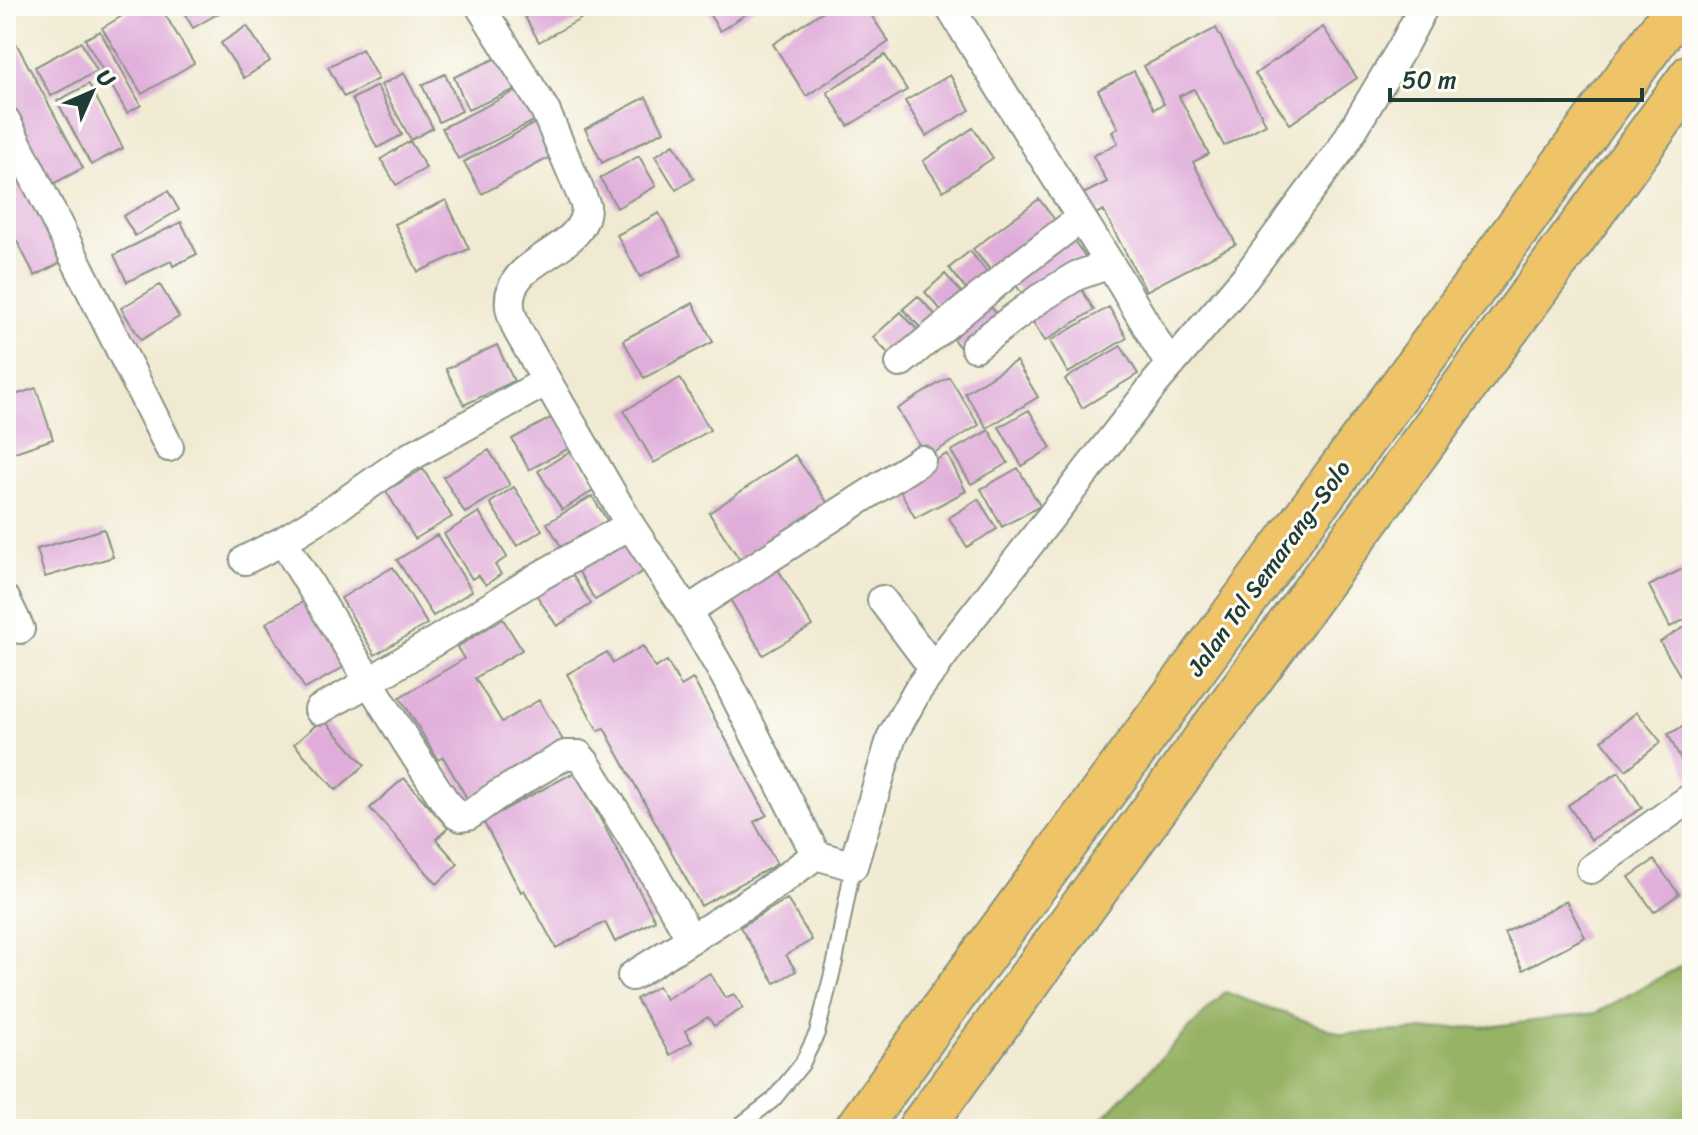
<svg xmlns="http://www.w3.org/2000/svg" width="1698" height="1135" font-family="Sriracha,sans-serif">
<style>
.forest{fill:#97b466;stroke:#5b784d;stroke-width:2}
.building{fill:#e0adda}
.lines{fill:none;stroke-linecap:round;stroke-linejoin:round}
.lane-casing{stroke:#889483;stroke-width:18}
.street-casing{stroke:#889483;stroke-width:32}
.highway-casing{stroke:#889483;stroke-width:48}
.lane{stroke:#fff;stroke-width:14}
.street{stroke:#fff;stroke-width:28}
.highway{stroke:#efc469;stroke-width:44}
.labels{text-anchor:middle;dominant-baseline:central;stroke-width:6;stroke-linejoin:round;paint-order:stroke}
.street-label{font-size:24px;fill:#1f3d34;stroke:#fdfcf7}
</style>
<rect width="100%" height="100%" fill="#fdfcf7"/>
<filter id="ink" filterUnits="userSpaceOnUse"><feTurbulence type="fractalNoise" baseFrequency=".0125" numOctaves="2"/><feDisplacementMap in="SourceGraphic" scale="16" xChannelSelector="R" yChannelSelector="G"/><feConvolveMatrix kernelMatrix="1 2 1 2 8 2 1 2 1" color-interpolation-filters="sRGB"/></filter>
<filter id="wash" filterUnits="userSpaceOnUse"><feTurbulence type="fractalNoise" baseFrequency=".006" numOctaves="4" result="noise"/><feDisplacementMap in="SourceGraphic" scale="32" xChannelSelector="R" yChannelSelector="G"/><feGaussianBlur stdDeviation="1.8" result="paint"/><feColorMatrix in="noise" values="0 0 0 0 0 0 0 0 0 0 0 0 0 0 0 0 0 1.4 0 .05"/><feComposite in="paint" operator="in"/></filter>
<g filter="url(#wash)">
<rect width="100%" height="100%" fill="#f1ead2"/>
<!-- forest -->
<path class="forest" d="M1692,960V1129H1092L1225,992L1343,1034L1495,1026L1596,1013Z"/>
<g id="blocks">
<!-- building -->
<path class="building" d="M139,6H160L194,63L142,94L102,28Z
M180,6H231L193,28Z
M519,6H592L595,11L539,42Z
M704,6H758L720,31Z
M831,6H865L889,42L806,96L773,44Z
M247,26L270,61L244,78L221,43Z
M1323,27L1357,78L1290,124L1255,74Z
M1216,28L1266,124L1224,146L1194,89L1179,96L1209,154L1193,162L1236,244L1146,291L1103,210L1090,217L1079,196L1107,182L1093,156L1118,143L1112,132L1118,128L1098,90L1134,71L1154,109L1164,104L1144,66Z
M100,31L141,105L127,113L85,39Z
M81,42L97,71L51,96L35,67Z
M16,43L83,168L51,185L6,99V49Z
M362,49L378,79L344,97L328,67Z
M885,55L907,90L848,126L827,92Z
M501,56L516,89L468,110L454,77Z
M404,73L433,128L411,140L381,85Z
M445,74L462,111L439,122L422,85Z
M950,75L970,110L926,136L905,101Z
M89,84L123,148L91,165L57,101Z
M377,86L402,135L377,148L352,99Z
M520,89L536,120L458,159L442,128Z
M646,97L664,131L602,163L585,129Z
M537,122L554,155L482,194L464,162Z
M973,128L993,158L943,191L923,161Z
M410,141L426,168L396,185L381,159Z
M674,144L694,179L676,190L655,156Z
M639,156L656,186L617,208L600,178Z
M22,168L69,258L35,276L6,220V176Z
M168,191L179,210L135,236L123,216Z
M1039,199L1061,228L996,277L973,249Z
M446,200L469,249L418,272L395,224Z
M659,213L682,255L640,277L617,235Z
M181,222L197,254L173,266L171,261L127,282L114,255Z
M1069,234L1088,260L1029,303L1010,277Z
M970,251L995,282L974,299L949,268Z
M945,274L969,301L949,319L925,292Z
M1076,280L1094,310L1045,341L1026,311Z
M160,285L179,317L141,340L121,308Z
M918,296L942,322L928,336L903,309Z
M693,303L713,342L644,378L623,340Z
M988,303L1001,319L961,349L948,333Z
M1109,307L1127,338L1068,373L1050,341Z
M901,312L923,336L895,361L873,337Z
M497,345L514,381L464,405L446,369Z
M1121,346L1138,374L1082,408L1065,379Z
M1016,361L1038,397L987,428L965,393Z
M949,377L979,425L927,457L897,409Z
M680,378L710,430L654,463L624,411Z
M36,388L53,439L6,455V398Z
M1029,410L1051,448L1022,466L999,427Z
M556,415L573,446L529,470L512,439Z
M989,430L1008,463L971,484L951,451Z
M489,450L510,485L465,513L443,477Z
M573,450L596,489L562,510L538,471Z
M947,454L966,491L915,518L895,481Z
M795,455L829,505L742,563L709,513Z
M1018,468L1040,506L1002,527L981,489Z
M423,469L452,517L415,539L386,491Z
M514,487L542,530L517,546L490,503Z
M592,496L610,525L565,553L547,523Z
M978,499L997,529L967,547L949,518Z
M479,512L507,557L495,565L501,574L486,585L478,575L472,579L444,534Z
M104,529L113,557L45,577L37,549Z
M631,531L652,566L595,600L575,565Z
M437,535L472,591L433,616L397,560Z
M1692,564V616L1670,627L1649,586Z
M566,565L591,604L557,626L531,587Z
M776,566L812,626L763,655L727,594Z
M393,567L427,624L375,655L341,598Z
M306,600L344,667L305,689L266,623Z
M503,619L522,650L475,678L502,722L539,700L564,742L468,800L443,757L438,760L400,697L464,659L457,647Z
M1692,622V695L1660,642Z
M643,646L655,668L667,661L681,686L693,679L767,815L754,822L777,864L701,906L604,728L598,731L567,674L607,652L613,663Z
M1637,712L1661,742L1626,770L1602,740Z
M323,719L365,765L336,790L294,744Z
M1692,722V782L1668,734Z
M575,772L655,920L615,942L605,922L556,948L524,890L521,892L483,821Z
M1619,772L1642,808L1591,840L1568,805Z
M404,778L448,828L436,839L458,864L437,884L370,808Z
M1654,860L1679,894L1654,912L1629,877Z
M787,899L812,940L786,955L796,971L775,983L740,927Z
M1566,901L1585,937L1523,970L1504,933Z
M710,973L725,998L734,994L743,1008L714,1026L708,1017L685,1031L692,1042L670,1055L636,999L658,986L666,999Z"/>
</g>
</g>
<g filter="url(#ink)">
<use href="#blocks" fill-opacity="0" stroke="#889483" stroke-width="2"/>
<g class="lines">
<!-- lane casing -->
<g class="lane-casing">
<path id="lane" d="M735,1129L773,1100L802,1064L817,1033L835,962L853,866"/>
</g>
<!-- street casing -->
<g class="street-casing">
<path id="street" d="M480,6L545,110L586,206C586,255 504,256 510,307C511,315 515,324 518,331L630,525L687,611L726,678L816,855L853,866L892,736L917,691L953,642L1156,382L1245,278L1342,148L1403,46L1424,6
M949,6L1110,264L1170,365
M6,121L169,447
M975,347L1039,299L1076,276L1110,264
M900,363L1010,272L1081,218
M547,381L406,459L336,508L283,541L407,743L444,800L457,815L461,817L468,816L496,796L565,755H579L585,762L647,862L691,939L771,888L816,855
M245,560L283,541
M6,600L20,629
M882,600L934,669
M687,611L921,460
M319,710L369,682L540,576L630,525
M1591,869L1692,797
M632,976L691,939"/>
</g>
<!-- highway casing -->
<g class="highway-casing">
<path id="highway" d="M857,1129L936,1019L1387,407L1679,6
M920,1129L1692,76"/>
</g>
<!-- lane -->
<use href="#lane" class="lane"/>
<!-- street -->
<use href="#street" class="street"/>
<!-- highway -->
<use href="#highway" class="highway"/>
</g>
</g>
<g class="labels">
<!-- street labels -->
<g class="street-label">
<text transform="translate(1269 568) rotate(-54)">Jalan Tol Semarang–Solo</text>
</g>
</g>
<!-- margin -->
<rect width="1698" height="1135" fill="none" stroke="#fdfcf7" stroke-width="32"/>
<!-- north arrow -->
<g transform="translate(92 92) rotate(45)" stroke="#fdfcf7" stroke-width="6" paint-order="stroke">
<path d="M0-6L14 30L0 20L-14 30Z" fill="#1f3d34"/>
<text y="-12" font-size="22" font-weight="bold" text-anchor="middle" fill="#1f3d34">U</text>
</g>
<!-- scale -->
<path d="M1390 88v12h252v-12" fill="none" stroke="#1f3d34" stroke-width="4"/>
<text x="1402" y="88" font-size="24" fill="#1f3d34" stroke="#fdfcf7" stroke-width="6" paint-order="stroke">50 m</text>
</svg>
